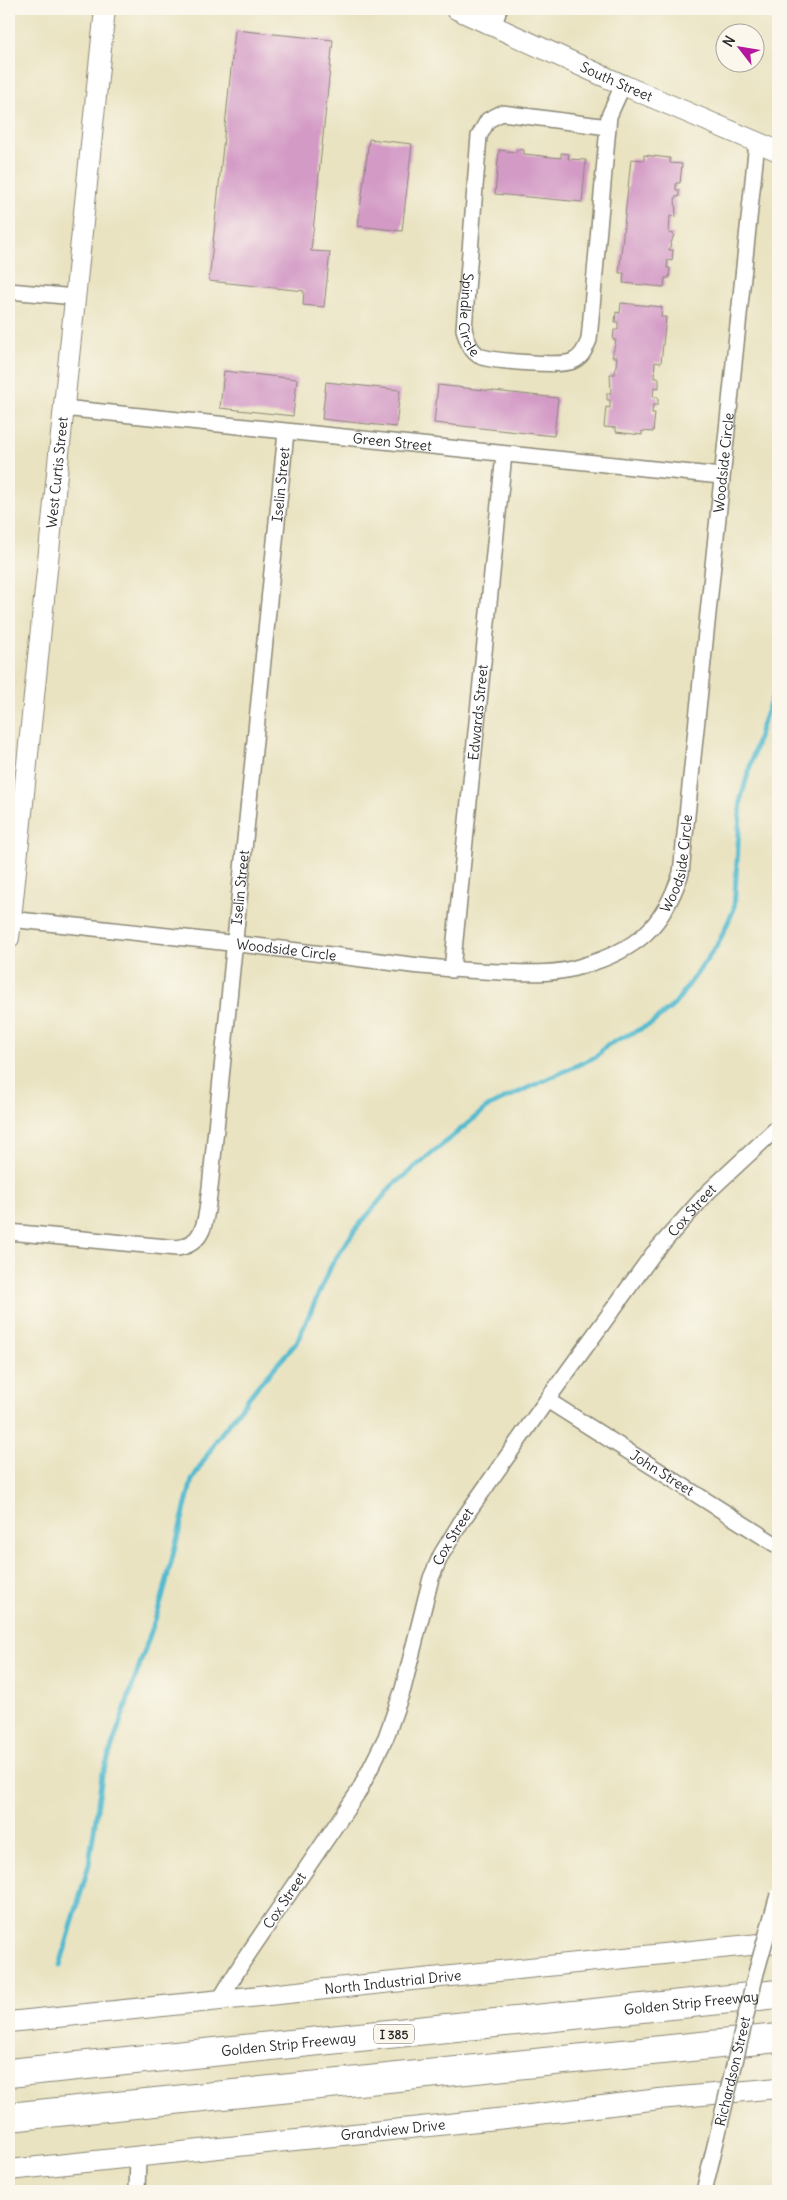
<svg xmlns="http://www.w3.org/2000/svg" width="787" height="2200" font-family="Delius,sans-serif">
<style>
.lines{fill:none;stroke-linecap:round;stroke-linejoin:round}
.stream{stroke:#51bacf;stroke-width:5}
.building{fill:#d39ac6}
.minor-casing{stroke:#8a8776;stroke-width:18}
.tertiary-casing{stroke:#8a8776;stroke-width:22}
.motorway-casing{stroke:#8a8776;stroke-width:30}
.minor{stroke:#fff;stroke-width:15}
.tertiary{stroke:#fff;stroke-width:20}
.motorway{stroke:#fff;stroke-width:28}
.minor-bridge-casing{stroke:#8a8776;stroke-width:18;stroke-linecap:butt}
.minor-bridge{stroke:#fff;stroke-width:15}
.labels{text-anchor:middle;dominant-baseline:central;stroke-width:5;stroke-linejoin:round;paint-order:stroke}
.shield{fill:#fbf7ec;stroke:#696865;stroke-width:1}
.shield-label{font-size:12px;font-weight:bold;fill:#2b2b2b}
.street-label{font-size:14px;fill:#2b2b2b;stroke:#fbf7ec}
</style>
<rect width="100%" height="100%" fill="#fbf7ec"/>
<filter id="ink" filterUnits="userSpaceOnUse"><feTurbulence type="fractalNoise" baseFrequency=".02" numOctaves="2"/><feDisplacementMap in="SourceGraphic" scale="10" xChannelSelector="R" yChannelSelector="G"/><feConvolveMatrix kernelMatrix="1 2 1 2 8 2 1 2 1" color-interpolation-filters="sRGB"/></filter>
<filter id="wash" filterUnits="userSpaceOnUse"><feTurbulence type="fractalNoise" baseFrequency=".0096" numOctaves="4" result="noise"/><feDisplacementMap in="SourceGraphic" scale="20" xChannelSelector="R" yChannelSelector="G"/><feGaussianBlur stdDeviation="1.12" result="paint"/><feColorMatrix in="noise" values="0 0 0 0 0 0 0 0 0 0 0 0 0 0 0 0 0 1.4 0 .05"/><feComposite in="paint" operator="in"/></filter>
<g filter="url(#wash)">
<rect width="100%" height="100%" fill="#e9e3c1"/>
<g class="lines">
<!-- stream -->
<path class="stream" d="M60,1966L89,1864L102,1776L162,1599L192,1480L217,1439L257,1387L297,1342L332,1264L355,1230L391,1187L489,1106L597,1056L607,1045L651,1024L674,1005L718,944L734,909L741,798L761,728L778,681"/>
</g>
<g id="blocks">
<!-- building -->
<path class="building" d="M235,30L333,40L311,251L330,252L324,307L303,305L304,291L209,281Z
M369,139L412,144L402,231L358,226Z
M517,149L524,150V154L561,158V153L569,154L568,159L586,160L582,202L495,194L499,150L516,152Z
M644,155L670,158V163L682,164L680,183H676V190H679V197H675L676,217L670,216L669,233L674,234L669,250H673L672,261L668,260L667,268H670L669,278H665L664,287L623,283L624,273H619L631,159L644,160Z
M621,303L662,307L661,317H666L661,363L655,362L654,378H659V388L654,387L653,397H658V405H653L652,413H655L653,432L642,431V435L616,432V428L604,427L606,407L610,408V400H607V393H611L610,374H615L617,357H612L616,340H613L614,330H618V322H615L616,312L620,313Z
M224,371L297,379L293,416L220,408Z
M326,382L400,390L396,427L322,419Z
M438,385L558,398L554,436L434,423Z"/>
</g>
</g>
<g filter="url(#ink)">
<use href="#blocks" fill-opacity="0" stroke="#8a8776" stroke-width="1"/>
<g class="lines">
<!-- minor casing -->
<g class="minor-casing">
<g id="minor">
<path d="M494,26L499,9"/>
<path id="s1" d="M608,127L502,113L488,120L479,136L464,329C467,340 470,352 482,357C495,361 562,367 573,361C582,357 585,349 589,340L608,127L609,116L623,85"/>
<path d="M9,291L75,297"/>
<path id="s2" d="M63,408L721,476"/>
<path id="s3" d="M9,919C116,930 224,942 331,955C387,962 443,970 500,972C528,973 555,975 582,966C637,950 663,927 681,873L757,142"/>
<path id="s4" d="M452,970L504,454"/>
<path id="s5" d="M9,1232L177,1248C208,1244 206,1213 210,1188L286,432"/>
<path id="s6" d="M547,1400L778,1546"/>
<path id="s7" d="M219,2001L242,1963L359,1791L386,1737L403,1689L431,1578L441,1555L461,1522L547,1400L653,1254L708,1192L778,1127"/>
<path d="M137,2191L138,2157"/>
<path d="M704,2191L713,2154"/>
</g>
</g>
<!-- tertiary casing -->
<g class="tertiary-casing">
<g id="tertiary">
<path id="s8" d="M456,9L623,85L778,151"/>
<path id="s9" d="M9,938L105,9"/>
<path id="s10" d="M9,2022L778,1942"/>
<path id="s11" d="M9,2170L506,2118L659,2099L778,2088"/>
</g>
</g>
<!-- motorway casing -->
<g class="motorway-casing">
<g id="motorway">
<path id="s12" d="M9,2073L778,1994"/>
<path d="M9,2117L778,2038"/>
</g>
</g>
<!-- minor -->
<use href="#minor" class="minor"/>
<!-- tertiary -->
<use href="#tertiary" class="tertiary"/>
<!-- motorway -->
<use href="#motorway" class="motorway"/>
<!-- minor-bridge casing -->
<g class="minor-bridge-casing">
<g id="minor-bridge">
<path id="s13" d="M713,2154L756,1973L778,1895"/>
</g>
</g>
<!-- minor-bridge -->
<use href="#minor-bridge" class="minor-bridge"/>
</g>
</g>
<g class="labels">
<!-- shield labels -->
<rect class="shield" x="374" y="2024.5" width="40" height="19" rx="4"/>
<g class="shield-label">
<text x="394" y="2034">I 385</text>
</g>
<!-- street labels -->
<g class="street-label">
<text stroke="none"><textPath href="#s8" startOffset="176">South Street</textPath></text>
<text stroke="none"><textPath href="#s1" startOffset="321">Spindle Circle</textPath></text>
<text stroke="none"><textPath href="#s2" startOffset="331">Green Street</textPath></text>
<text stroke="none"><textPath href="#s3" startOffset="1132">Woodside Circle</textPath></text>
<text stroke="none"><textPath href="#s9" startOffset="468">West Curtis Street</textPath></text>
<text stroke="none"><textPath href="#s5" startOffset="951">Iselin Street</textPath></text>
<text stroke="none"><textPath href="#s4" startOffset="259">Edwards Street</textPath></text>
<text stroke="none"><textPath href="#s3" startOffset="728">Woodside Circle</textPath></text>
<text stroke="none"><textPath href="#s5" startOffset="546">Iselin Street</textPath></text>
<text stroke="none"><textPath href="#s3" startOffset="279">Woodside Circle</textPath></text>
<text stroke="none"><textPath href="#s7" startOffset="930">Cox Street</textPath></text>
<text stroke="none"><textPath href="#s6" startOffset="136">John Street</textPath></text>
<text stroke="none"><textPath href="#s7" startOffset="525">Cox Street</textPath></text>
<text stroke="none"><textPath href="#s7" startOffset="120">Cox Street</textPath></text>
<text stroke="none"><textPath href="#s10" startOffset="386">North Industrial Drive</textPath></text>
<text stroke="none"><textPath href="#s12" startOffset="686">Golden Strip Freeway</textPath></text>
<text stroke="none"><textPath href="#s12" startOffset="281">Golden Strip Freeway</textPath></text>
<text stroke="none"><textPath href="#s13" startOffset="85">Richardson Street</textPath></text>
<text stroke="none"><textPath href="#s11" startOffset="386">Grandview Drive</textPath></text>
</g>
</g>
<!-- margin -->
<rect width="787" height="2200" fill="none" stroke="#fbf7ec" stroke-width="30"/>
<!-- north arrow -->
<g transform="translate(740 48) rotate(301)"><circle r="24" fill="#fbf7ec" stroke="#a8a59f"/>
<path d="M0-4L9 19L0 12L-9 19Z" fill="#b5179e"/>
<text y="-8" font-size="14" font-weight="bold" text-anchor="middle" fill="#2b2b2b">N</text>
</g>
</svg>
